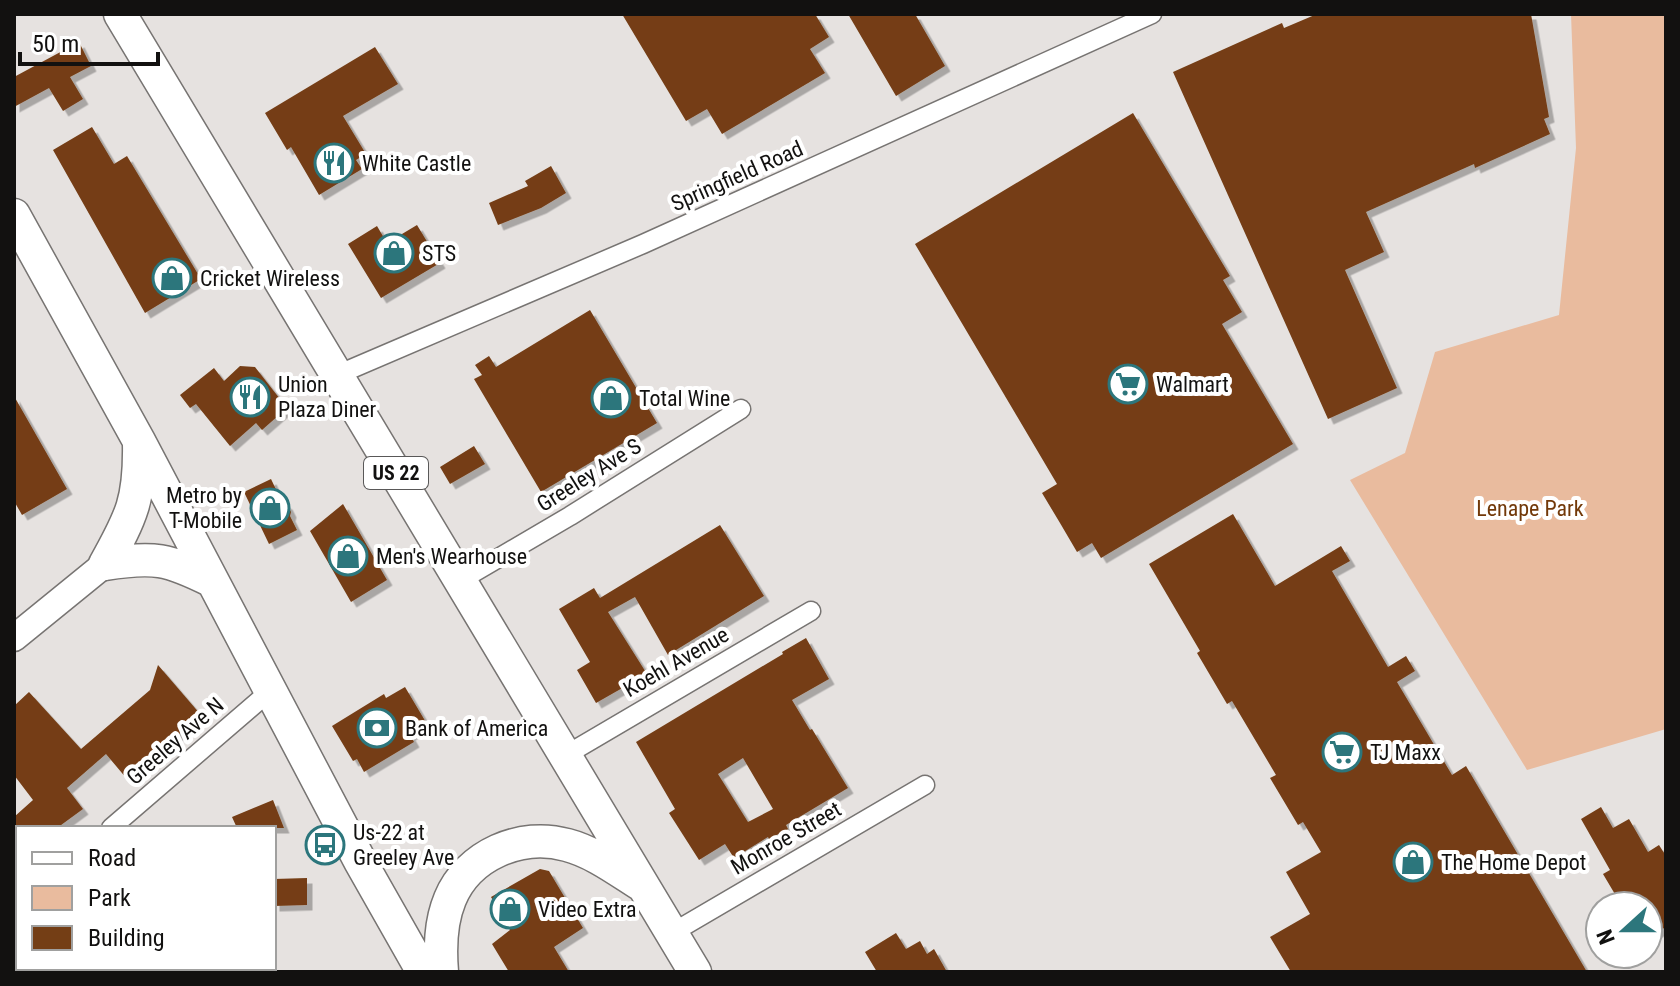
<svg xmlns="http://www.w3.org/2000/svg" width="1680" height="986" font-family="'Roboto Condensed',sans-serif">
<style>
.green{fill:#e9bb9e}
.building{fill:#743e15;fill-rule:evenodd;filter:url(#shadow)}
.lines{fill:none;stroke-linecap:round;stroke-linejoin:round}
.street-casing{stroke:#777472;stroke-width:21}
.secondary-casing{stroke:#777472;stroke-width:29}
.highway-casing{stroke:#777472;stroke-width:35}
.street{stroke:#fff;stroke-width:18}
.secondary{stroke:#fff;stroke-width:26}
.highway{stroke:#fff;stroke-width:32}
.labels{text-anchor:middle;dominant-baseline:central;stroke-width:8;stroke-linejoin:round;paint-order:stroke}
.shield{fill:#fff;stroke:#595858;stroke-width:2}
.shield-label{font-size:20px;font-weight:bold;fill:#121110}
.poi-label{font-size:22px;fill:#121110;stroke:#fff;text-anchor:start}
.street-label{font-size:22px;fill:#121110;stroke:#fff}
.park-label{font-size:22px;fill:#723909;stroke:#fff}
</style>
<defs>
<filter id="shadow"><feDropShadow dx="5.5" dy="5.5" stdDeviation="0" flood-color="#0004"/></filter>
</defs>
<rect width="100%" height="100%" fill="#e6e2e0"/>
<!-- green -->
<path class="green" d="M1571,14H1666V729L1527,770L1350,480L1405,453L1435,352L1559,315L1576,148Z"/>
<!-- building -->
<path class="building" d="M622,14H815L829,37L810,49L825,73L722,134L707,109L686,121Z
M848,14H915L945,66L896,96Z
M1317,14H1531L1549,117L1544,119L1550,134L1475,168L1474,164L1366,212L1384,252L1345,270L1397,388L1328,419L1173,72L1282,23L1284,28Z
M79,42L91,66L70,77L83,99L63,111L49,88L14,107V77Z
M375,47L398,84L343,116L366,154L356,160L362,169L319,195L291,147L287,150L265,113Z
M1133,113L1230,276L1223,280L1242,312L1222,324L1293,444L1101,558L1092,543L1077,552L1060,523L1042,493L1057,484L915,244Z
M92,127L114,164L127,156L201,279L145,313L53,150Z
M551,166L566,193L541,208L498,225L489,203L528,186L525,181Z
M417,225L440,263L381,298L348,244L377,226L387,243Z
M590,310L657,423L541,492L474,379L482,375L475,365L489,356L496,367Z
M240,366L255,367L287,408L262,430L256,423L230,446L196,404L190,408L180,395L214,368L224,381Z
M14,396L67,489L22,515L14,501Z
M474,446L485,464L450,484L440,467Z
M271,479L282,502L287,504L291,512L290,516L297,530L269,544L244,492Z
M343,504L387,580L351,602L310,531Z
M1233,514L1275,586L1341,546L1350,561L1332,571L1388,667L1406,656L1415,671L1397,682L1452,775L1466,766L1587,972H1291L1270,937L1310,914L1286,872L1321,852L1303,822L1298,825L1270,778L1276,775L1232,701L1227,704L1197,653L1200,651L1149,564Z
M720,525L764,596L668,655L635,597L608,612L647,674L596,703L577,670L590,662L559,609L594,588L600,598Z
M806,638L829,679L792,700L810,730L812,729L848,788L786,825L788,829L769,839L768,837L734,858L725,844L699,860L669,813L675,809L636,742L783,654L782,652ZM743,758L773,809L748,822L718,774Z
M158,665L201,715L127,779L106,754L67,788L83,809L57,828H14V817L33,800L14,775V706L29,692L81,749L150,690Z
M405,687L427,724L410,735L414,742L364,772L357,759L353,761L332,726L384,694L386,698Z
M273,800L284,828H237L232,817Z
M1601,807L1613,828L1629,819L1648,852L1659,845L1666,856V927L1648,937V906H1631L1626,897L1619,901L1603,874L1610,870L1581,819Z
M540,869L549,871L583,928L554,947L569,972H509L492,944L510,930L491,897Z
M307,878V905L274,906V879Z
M896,933L906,949L920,941L927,954L934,949L947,972H877L865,952Z"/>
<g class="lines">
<!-- street casing -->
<g class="street-casing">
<path id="street" d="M337,375L643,244L1152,14
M461,580L570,516L741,409
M566,755L811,611
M111,828L270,691
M14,912L18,908
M672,933L925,785"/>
</g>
<!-- secondary casing -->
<g class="secondary-casing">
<path id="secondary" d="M14,638L105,564"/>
</g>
<!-- highway casing -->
<g class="highway-casing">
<path id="highway" d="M120,14L695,972
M14,215L139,441L360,861L423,972
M105,564C132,516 140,499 139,444
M105,564C154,556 168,559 212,581
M442,972C440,948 440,923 450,899C468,855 521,832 567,845C594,852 619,871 643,886"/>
</g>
<!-- street -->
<use href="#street" class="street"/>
<!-- secondary -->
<use href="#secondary" class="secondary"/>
<!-- highway -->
<use href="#highway" class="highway"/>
</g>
<!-- icons -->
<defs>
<g id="restaurant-ring" transform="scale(2)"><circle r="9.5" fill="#fff" stroke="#2c767c" stroke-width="1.5"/><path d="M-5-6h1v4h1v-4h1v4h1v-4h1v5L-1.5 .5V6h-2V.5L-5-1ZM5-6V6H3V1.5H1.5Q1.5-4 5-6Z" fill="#2c767c"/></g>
<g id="shop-ring" transform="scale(2)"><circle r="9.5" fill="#fff" stroke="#2c767c" stroke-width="1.5"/><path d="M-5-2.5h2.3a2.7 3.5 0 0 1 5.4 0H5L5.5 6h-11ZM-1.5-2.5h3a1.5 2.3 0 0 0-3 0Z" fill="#2c767c"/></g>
<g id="supermarket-ring" transform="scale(2)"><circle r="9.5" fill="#fff" stroke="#2c767c" stroke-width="1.5"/><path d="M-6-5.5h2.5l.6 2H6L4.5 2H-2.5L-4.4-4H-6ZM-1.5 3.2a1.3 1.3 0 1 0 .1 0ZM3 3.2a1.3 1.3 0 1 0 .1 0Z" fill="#2c767c"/></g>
<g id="bank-ring" transform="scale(2)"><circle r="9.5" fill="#fff" stroke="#2c767c" stroke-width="1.5"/><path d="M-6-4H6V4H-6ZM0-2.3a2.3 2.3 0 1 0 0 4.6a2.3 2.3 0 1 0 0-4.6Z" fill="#2c767c"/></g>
<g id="bus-ring" transform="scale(2)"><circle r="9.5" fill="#fff" stroke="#2c767c" stroke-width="1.5"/><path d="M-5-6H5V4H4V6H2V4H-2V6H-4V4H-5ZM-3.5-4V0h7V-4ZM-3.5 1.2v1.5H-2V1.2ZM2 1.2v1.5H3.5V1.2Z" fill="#2c767c"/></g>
</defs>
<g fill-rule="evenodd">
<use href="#restaurant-ring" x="334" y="163"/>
<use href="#shop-ring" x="394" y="253"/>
<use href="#shop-ring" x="172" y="278"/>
<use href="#supermarket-ring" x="1128" y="384"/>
<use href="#restaurant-ring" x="250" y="397"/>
<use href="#shop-ring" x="611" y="398"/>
<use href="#shop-ring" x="270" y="508"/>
<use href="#shop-ring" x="348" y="556"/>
<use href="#bank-ring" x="377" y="728"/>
<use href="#supermarket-ring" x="1342" y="752"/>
<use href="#bus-ring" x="325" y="845"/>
<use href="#shop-ring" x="1413" y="862"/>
<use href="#shop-ring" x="510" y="909"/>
</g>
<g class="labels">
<!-- shield labels -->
<rect class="shield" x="364" y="457" width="64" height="32" rx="6"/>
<g class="shield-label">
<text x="396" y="473">US 22</text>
</g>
<!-- poi labels -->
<g class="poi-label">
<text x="362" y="163">White Castle</text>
<text x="422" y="253">STS</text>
<text x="200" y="278">Cricket Wireless</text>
<text x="278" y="384">Union<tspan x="278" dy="25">Plaza Diner</tspan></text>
<text x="1156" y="384">Walmart</text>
<text x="639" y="398">Total Wine</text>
<text x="242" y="495" text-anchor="end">Metro by<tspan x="242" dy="25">T-Mobile</tspan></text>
<text x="376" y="556">Men's Wearhouse</text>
<text x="405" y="728">Bank of America</text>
<text x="1370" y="752">TJ Maxx</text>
<text x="353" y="832">Us-22 at<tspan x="353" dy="25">Greeley Ave</tspan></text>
<text x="1441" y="862">The Home Depot</text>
<text x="538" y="909">Video Extra</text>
</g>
<!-- street labels -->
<g class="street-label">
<text transform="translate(737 176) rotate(-24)">Springfield Road</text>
<text transform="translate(589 475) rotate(-32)">Greeley Ave S</text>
<text transform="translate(676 662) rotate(-30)">Koehl Avenue</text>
<text transform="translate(175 741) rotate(-41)">Greeley Ave N</text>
<text transform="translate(786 838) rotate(-30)">Monroe Street</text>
</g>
<!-- park labels -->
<g class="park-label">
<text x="1530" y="508">Lenape Park</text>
</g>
</g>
<!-- border -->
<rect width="1680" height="986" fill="none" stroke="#121110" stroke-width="32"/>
<!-- legend -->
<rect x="16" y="826" width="260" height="144" fill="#ffffff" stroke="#a0a09f" stroke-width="2"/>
<rect x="32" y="852" width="40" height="12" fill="#ffffff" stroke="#a0a09f" stroke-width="2"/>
<text x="88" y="866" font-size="24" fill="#121110">Road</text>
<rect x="32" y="886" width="40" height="24" fill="#e9bb9e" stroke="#a0a09f" stroke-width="2"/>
<text x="88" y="906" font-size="24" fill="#121110">Park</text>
<rect x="32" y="926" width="40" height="24" fill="#743e15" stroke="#a0a09f" stroke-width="2"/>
<text x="88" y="946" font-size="24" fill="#121110">Building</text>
<!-- north arrow -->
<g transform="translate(1624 930) rotate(249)"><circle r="38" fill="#ffffff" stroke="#a0a09f" stroke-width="2"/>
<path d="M0-6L14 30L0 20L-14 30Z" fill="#2c767c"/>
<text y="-12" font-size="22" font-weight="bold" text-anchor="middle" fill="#121110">N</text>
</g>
<!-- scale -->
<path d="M20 52v12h138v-12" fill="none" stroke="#121110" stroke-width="4"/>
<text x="32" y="52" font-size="24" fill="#121110" stroke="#ffffff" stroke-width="6" paint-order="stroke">50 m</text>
</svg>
